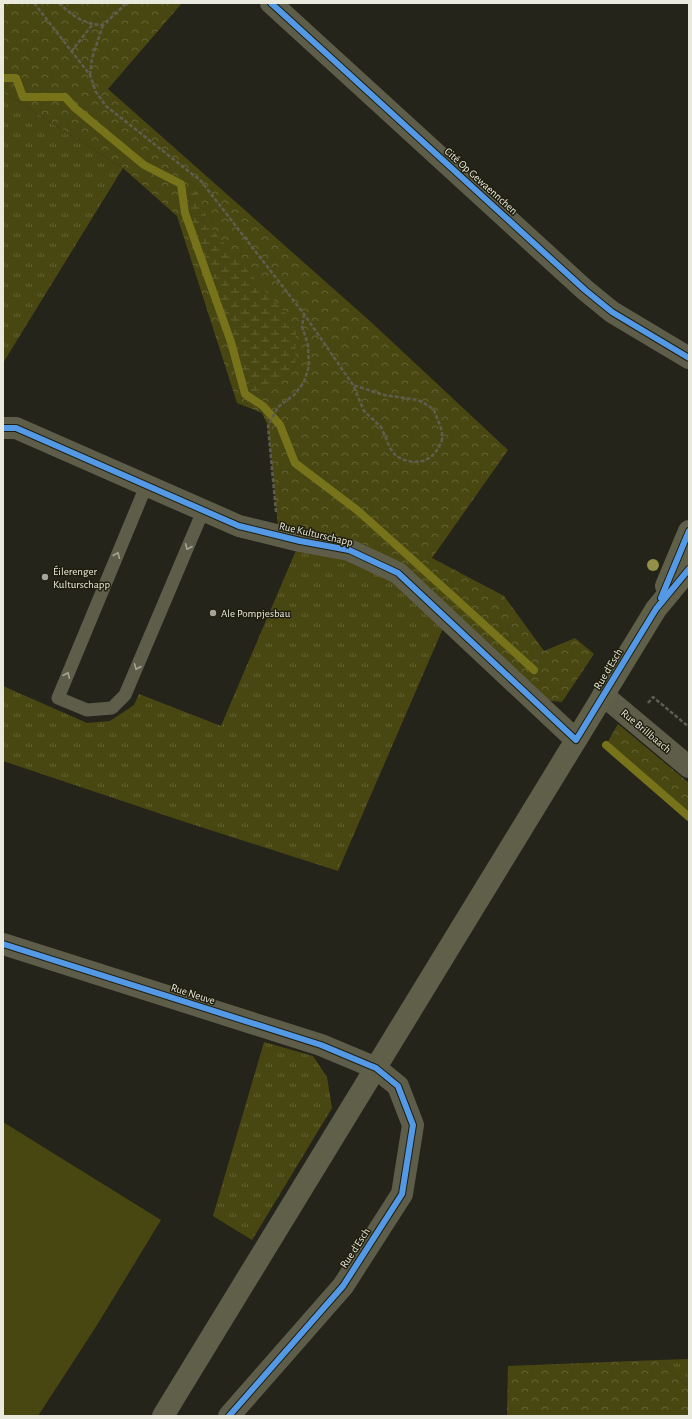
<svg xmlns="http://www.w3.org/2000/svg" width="692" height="1419" font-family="'Alegreya Sans',sans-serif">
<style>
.grass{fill:url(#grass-tufts)}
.forest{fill:url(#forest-crowns)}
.wetland{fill:url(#wetland-marsh)}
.pitch{fill:#494711}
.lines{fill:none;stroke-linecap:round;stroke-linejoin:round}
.stream{stroke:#77731b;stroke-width:8}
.path{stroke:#5e5d50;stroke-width:2.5;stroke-dasharray:4 2;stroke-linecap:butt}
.service{stroke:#5e5d4a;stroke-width:13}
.minor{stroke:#5e5d4a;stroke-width:22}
.tertiary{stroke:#5e5d4a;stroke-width:22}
.secondary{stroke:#605f49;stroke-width:22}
.cycleway-casing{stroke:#1f1e0d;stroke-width:8}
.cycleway{stroke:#5399e6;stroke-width:6}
.tree{fill:#928f49}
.oneway{stroke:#a4a394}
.poi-dot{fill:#a4a499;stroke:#1f1e0d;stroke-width:1.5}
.labels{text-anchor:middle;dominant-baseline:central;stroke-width:3;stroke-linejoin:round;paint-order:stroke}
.street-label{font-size:11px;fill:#e9e9de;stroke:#1f1e0d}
.poi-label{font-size:11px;fill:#e9e9de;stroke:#1f1e0d;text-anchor:start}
</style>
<defs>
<pattern id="grass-tufts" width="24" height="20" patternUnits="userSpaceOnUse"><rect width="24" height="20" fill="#494711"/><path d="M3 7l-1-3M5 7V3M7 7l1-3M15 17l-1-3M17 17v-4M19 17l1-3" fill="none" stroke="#636233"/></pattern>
<pattern id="forest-crowns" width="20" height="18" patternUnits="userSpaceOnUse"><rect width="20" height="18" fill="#494711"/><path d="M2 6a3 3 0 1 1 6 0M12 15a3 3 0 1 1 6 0" fill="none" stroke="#636233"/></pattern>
<pattern id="wetland-marsh" width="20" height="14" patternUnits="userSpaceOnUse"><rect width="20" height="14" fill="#494711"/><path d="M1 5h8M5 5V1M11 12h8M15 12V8" fill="none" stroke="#636233"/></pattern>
</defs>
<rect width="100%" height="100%" fill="#24241a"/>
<!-- grass -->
<path class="grass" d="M3,92L123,168L3,363Z
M300,541L349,550L447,619L338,871L182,821L3,761V686L87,723L110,721L134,705L139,694L221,726Z
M264,1042L313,1056L327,1077L332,1108L252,1240L213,1216Z
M689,1359V1387L658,1360Z"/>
<!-- forest -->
<path class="forest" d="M3,3H182L108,89L371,322L508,450L432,558L504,596L544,651L575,638L594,654L562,702L534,699L398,573L279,536L268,426L262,413L237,403L177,216L123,168L3,92Z
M618,724L689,783V817L606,745Z
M658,1360L689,1387V1416H507L508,1366Z"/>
<!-- wetland -->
<path class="wetland" d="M181,184L198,194L210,227L239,261L296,325L295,365L271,390L245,394L231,342L185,213Z"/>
<!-- pitch -->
<path class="pitch" d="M3,1122L161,1220L97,1325L38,1416H3Z"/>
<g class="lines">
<!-- stream -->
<path class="stream" d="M3,78H16L23,97H65L75,108L144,165L181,184L185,213L231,342L245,394L263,406L280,425L295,463L357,510L404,552L534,670
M606,745L689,817"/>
<!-- path -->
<path class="path" d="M34,3L90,75L96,92L106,106L201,181L304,314L353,385L364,411L381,427L390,448L396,456L404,460L414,462L424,461L432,456L438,449L442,440V431L434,410L429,406L418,400L384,395L353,385
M59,3C71,15 85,25 103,25L127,3
M71,52L92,25
M90,75L92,58L103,25
M276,512L268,426L278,407L294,395L304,382L309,366L308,345L302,326L304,315
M648,703L653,697L689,727"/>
<!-- service -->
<path class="service" d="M146,486L58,698L87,710L112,708L125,695L203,511"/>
<!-- minor -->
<path class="minor" d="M271,3L585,290L612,312L689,358
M3,428H16L239,526L300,541L349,550L398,573L576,740
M603,695L689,767
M229,1416L343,1286L402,1194L413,1125L398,1086L376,1068"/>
<!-- tertiary -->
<path class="tertiary" d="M3,944L321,1045L376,1068"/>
<!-- secondary -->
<path class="secondary" d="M666,586L689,531
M163,1416L656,609L689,569"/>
<!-- cycleway casing -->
<g class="cycleway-casing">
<path id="cycleway" d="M271,3L585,290L612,312L689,358
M3,428H16L239,526L300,541L349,550L398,573L576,740L656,609L689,569
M661,598L689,531
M3,944L321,1045L376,1068L398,1086L413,1125L402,1194L343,1286L229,1416"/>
</g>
<!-- cycleway -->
<use href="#cycleway" class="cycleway"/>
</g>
<!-- trees -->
<circle class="tree" cx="653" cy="565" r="6"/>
<!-- one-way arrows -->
<defs><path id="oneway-chevron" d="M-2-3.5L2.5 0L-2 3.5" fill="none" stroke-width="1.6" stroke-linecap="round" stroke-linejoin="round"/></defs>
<g class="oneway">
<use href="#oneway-chevron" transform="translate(188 547) rotate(113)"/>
<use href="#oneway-chevron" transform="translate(117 555) rotate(-67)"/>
<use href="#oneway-chevron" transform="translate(137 667) rotate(113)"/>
<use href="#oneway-chevron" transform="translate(67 675) rotate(-67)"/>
</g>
<!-- markers -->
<g class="poi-dot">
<circle cx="45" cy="577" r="4"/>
<circle cx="213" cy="613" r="4"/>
</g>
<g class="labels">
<!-- street labels -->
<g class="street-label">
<text transform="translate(481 181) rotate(42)">Cité Op Gewaennchen</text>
<text transform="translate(316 534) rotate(13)">Rue Kulturschapp</text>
<text transform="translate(608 669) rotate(-59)">Rue d'Esch</text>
<text transform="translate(646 731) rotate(40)">Rue Brillbaach</text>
<text transform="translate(193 994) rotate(18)">Rue Neuve</text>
<text transform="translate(355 1248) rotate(-57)">Rue d'Esch</text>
</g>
<!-- poi labels -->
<g class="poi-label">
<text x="53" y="571">Éilerenger<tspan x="53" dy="13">Kulturschapp</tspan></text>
<text x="221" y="613">Ale Pompjesbau</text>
</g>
</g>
<!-- border -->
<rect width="692" height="1419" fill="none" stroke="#e9e9de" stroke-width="8"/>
</svg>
